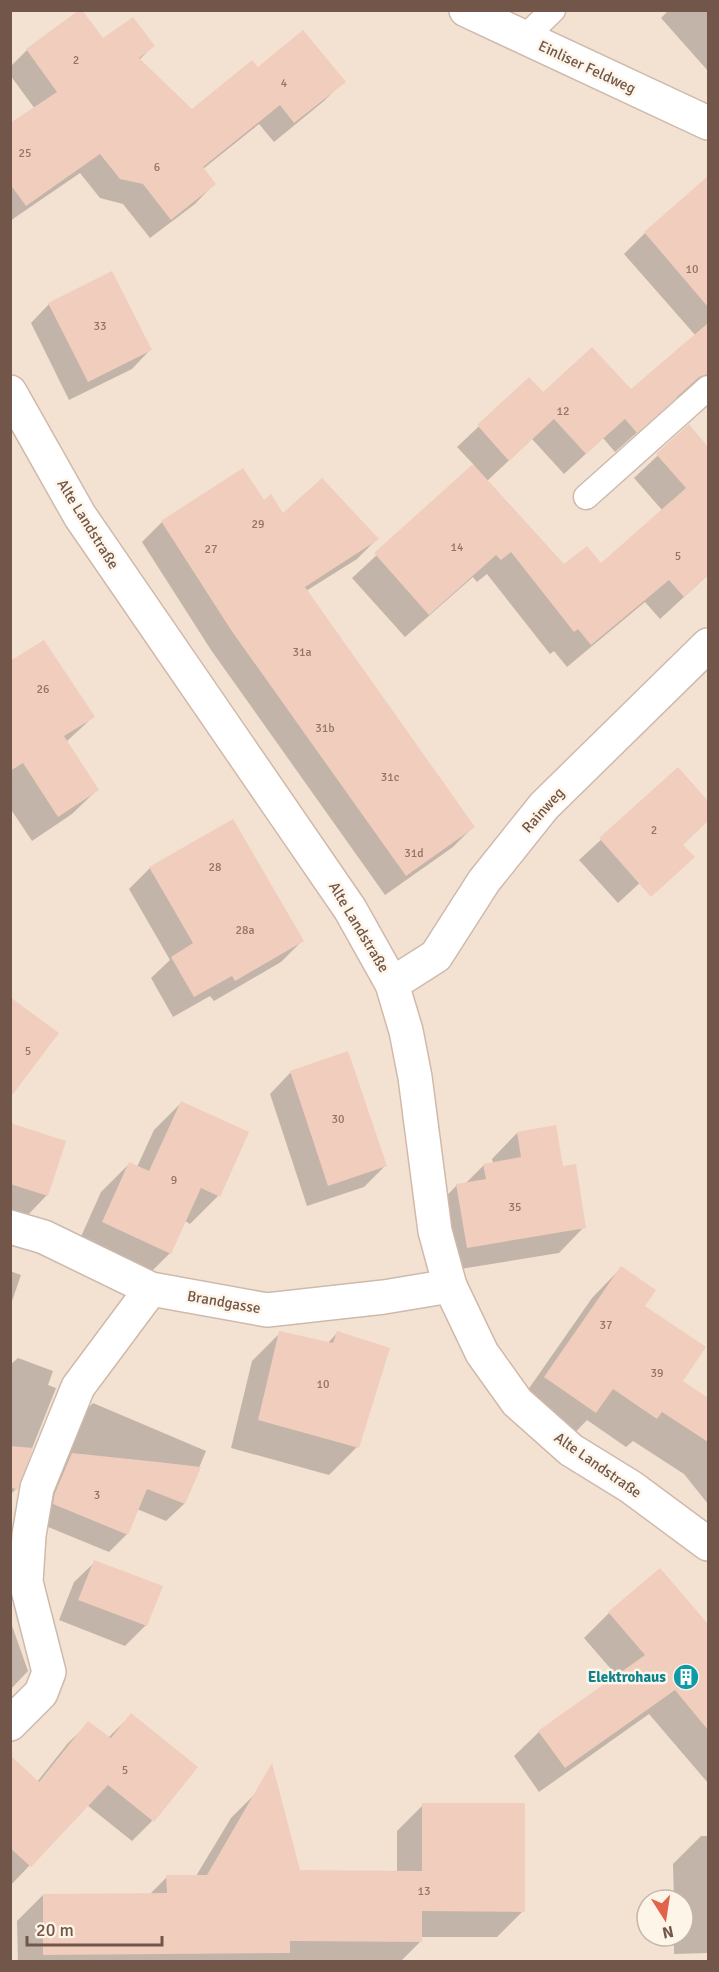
<svg xmlns="http://www.w3.org/2000/svg" width="719" height="1972" font-family="Signika,sans-serif">
<style>
.residential{fill:#f3e2d2;fill-rule:evenodd}
.shadow{fill:#0003}
.building{fill:#f0cdbc}
.lines{fill:none;stroke-linecap:round;stroke-linejoin:round}
.lane-casing{stroke:#cebaad;stroke-width:27}
.street-casing{stroke:#cebaad;stroke-width:36}
.secondary-casing{stroke:#d1b9aa;stroke-width:36}
.lane{stroke:#fff;stroke-width:24}
.street{stroke:#fff;stroke-width:33}
.secondary{stroke:#fff;stroke-width:33}
.labels{text-anchor:middle;dominant-baseline:central;stroke-width:5;stroke-linejoin:round;paint-order:stroke}
.number-label{font-size:12px;fill:#927466}
.street-label{font-size:15px;fill:#72564a;stroke:#fef5e9}
.culture-label{font-size:15px;font-weight:bold;fill:#0d838f;stroke:#fef5e9;text-anchor:end}
</style>
<rect width="100%" height="100%" fill="#fbf0e3"/>
<!-- residential -->
<path class="residential" d="M11,11H708V1961L11,1962ZM647,1900H683V1936H647Z"/>
<!-- shadow -->
<path class="shadow" d="M669,10H708V71L661,18Z
M102,40L153,46L139,60L192,111L258,69L344,81L324,101L274,142L259,124L203,169L214,184L195,204L150,238L123,204L100,198L80,173L10,221V125L35,109L10,75V67L27,50Z
M697,188L708,201V375L686,394L676,398L615,452L603,438L564,474L532,439L487,481L564,566L601,565L662,510L634,478L689,426L708,449V575L660,619L645,602L567,667L554,651L550,654L487,574L477,582L473,577L405,637L352,578L474,465L457,447L529,379L543,394L631,391L696,336L624,254L645,233Z
M49,304L150,350L132,369L69,400L31,323Z
M264,502L283,515L377,539L357,559L306,591L473,827L453,847L385,895L211,650L142,542L162,522Z
M10,663L93,717L66,742L97,790L72,814L32,841L10,808Z
M678,769L708,803V820L618,903L579,860Z
M150,868L302,941L281,962L214,1001L210,996L173,1017L151,978L170,960L129,889Z
M347,1053L385,1166L364,1187L307,1206L270,1094L290,1073Z
M182,1102L218,1196L190,1224L185,1221L170,1253L142,1281L75,1250L101,1192L129,1164L137,1167L154,1130Z
M10,1125L47,1195L23,1220L10,1216Z
M517,1133L562,1168L584,1227L559,1253L442,1272L432,1211L457,1185L465,1184L484,1165L493,1164L492,1159Z
M621,1268L643,1306L681,1382L708,1399V1504L684,1474L633,1441L626,1447L587,1420L566,1442L516,1407L592,1298Z
M10,1271L21,1275L10,1307Z
M280,1333L327,1344L337,1333L357,1447L329,1475L231,1448L252,1361Z
M18,1358L53,1371L48,1385L56,1388L16,1489L10,1495V1365Z
M93,1403L206,1451L184,1504L166,1521L137,1509L127,1534L109,1552L36,1522L75,1421Z
M95,1562L146,1625L125,1646L59,1620L74,1582Z
M660,1570L708,1627V1783L649,1714L539,1792L514,1756L539,1732L617,1676L584,1638L609,1613Z
M10,1620L28,1671L10,1690Z
M131,1715L152,1821L132,1841L87,1805L10,1886V1758L37,1782L68,1743L89,1723L108,1738Z
M257,1792L298,1872H397V1831L423,1805L523,1911L497,1937H421V1941L400,1962H18L17,1921L43,1895H149L167,1877L196,1876L231,1818Z
M701,1836H708V1953L674,1954V1936H683V1900H674L673,1864Z"/>
<!-- building -->
<path class="building" d="M79,10H82L103,38L133,17L155,46L139,58L192,109L252,60L258,67L303,30L346,82L294,123L280,105L203,167L216,184L171,220L143,184L120,179L100,154L26,206L10,184V123L57,92L26,49Z
M708,176V307L644,232Z
M112,271L152,350L88,382L48,303Z
M708,323V374L699,377L637,433L625,419L586,454L554,419L509,461L477,425L529,377L543,392L592,347L631,389Z
M689,424L708,447V575L684,597L669,580L591,645L578,629L574,632L511,552L501,560L496,555L429,615L374,553L473,464L564,564L587,546L601,563L686,488L656,454Z
M243,468L264,500L271,494L283,513L322,478L379,539L305,587L475,827L406,876L231,630L161,521Z
M44,640L95,717L64,736L99,790L58,817L23,763L10,771V661Z
M678,767L708,801V821L683,845L695,857L651,897L599,838Z
M233,819L304,941L235,981L232,976L194,997L171,957L193,943L149,867Z
M10,997L59,1033L10,1098Z
M348,1051L387,1166L328,1186L290,1071Z
M181,1101L249,1132L220,1197L201,1188L171,1254L102,1222L129,1162L149,1171Z
M10,1123L66,1141L48,1196L10,1184Z
M556,1125L563,1166L576,1164L586,1228L467,1248L456,1184L486,1179L483,1164L521,1157L517,1132Z
M621,1266L656,1290L645,1306L706,1347L683,1381L708,1398V1442L662,1412L657,1419L613,1389L596,1413L544,1377Z
M279,1331L333,1343L337,1331L390,1348L359,1448L258,1420Z
M10,1446L33,1448L18,1490L10,1487Z
M72,1453L158,1462L201,1467L185,1504L147,1489L128,1535L53,1504L55,1493Z
M94,1560L163,1586L147,1626L78,1600Z
M660,1568L708,1624V1730L675,1690L565,1768L538,1731L645,1655L608,1612Z
M131,1713L198,1767L154,1822L108,1785L31,1867L10,1848V1755L39,1782L88,1721L111,1738Z
M272,1763L300,1870L422,1871V1803H525V1912L422,1911V1942L290,1941V1953L43,1955V1894L167,1893L166,1875H207Z"/>
<g class="lines">
<!-- lane casing -->
<g class="lane-casing">
<path id="lane" d="M525,37L553,10
M586,497L708,388"/>
</g>
<!-- street casing -->
<g class="street-casing">
<path id="street" d="M466,10L708,123
M392,984L436,956L484,881L544,806L708,645
M10,1227L44,1237L151,1289L267,1310L384,1297L450,1286
M10,1724L41,1693L49,1672L26,1582L29,1535L37,1488L78,1387L151,1289"/>
</g>
<!-- secondary casing -->
<g class="secondary-casing">
<path id="secondary" d="M10,392L80,516L350,909L392,984L406,1031L415,1077L435,1231L450,1286L482,1353L517,1402L571,1450L631,1487L708,1544"/>
</g>
<!-- lane -->
<use href="#lane" class="lane"/>
<!-- street -->
<use href="#street" class="street"/>
<!-- secondary -->
<use href="#secondary" class="secondary"/>
</g>
<!-- icons -->
<defs>
<g id="building-disc" transform="scale(1.35)"><circle r="9.5" fill="#0f9aa8" stroke="#fef5e9"/><path d="M-4-6H4V6H1V3H-1V6H-4ZM-2.5-4.3h1.7v1.8h-1.7ZM.8-4.3h1.7v1.8H.8ZM-2.5-1h1.7V.8h-1.7ZM.8-1h1.7V.8H.8Z" fill="#fff"/></g>
</defs>
<g fill-rule="evenodd">
<use href="#building-disc" x="686" y="1677"/>
</g>
<g class="labels">
<!-- number labels -->
<g class="number-label">
<text x="76" y="60">2</text>
<text x="284" y="83">4</text>
<text x="25" y="153">25</text>
<text x="157" y="167">6</text>
<text x="692" y="269">10</text>
<text x="100" y="326">33</text>
<text x="563" y="411">12</text>
<text x="258" y="524">29</text>
<text x="457" y="547">14</text>
<text x="211" y="549">27</text>
<text x="678" y="556">5</text>
<text x="302" y="652">31a</text>
<text x="43" y="689">26</text>
<text x="325" y="728">31b</text>
<text x="390" y="777">31c</text>
<text x="654" y="830">2</text>
<text x="414" y="853">31d</text>
<text x="215" y="867">28</text>
<text x="245" y="930">28a</text>
<text x="28" y="1051">5</text>
<text x="338" y="1119">30</text>
<text x="174" y="1180">9</text>
<text x="515" y="1207">35</text>
<text x="606" y="1325">37</text>
<text x="657" y="1373">39</text>
<text x="323" y="1384">10</text>
<text x="97" y="1495">3</text>
<text x="125" y="1770">5</text>
<text x="424" y="1891">13</text>
</g>
<!-- street labels -->
<g class="street-label">
<text transform="translate(587 67) rotate(25)">Einliser Feldweg</text>
<text transform="translate(88 524) rotate(58)">Alte Landstraße</text>
<text transform="translate(543 810) rotate(-48)">Rainweg</text>
<text transform="translate(359 927) rotate(59)">Alte Landstraße</text>
<text transform="translate(224 1302) rotate(10)">Brandgasse</text>
<text transform="translate(598 1465) rotate(35)">Alte Landstraße</text>
</g>
<!-- culture labels -->
<g class="culture-label">
<text x="666" y="1677">Elektrohaus</text>
</g>
</g>
<!-- border -->
<rect width="719" height="1972" fill="none" stroke="#72564a" stroke-width="24"/>
<!-- north arrow -->
<g transform="translate(665 1918) rotate(168)"><circle r="28" fill="#fef5e9" stroke="#c6b5a9" stroke-width="1.5"/>
<path d="M0-4.5L10 22L0 15L-10 22Z" fill="#e2634b"/>
<text y="-9" font-size="16" font-weight="bold" text-anchor="middle" fill="#72564a">N</text>
</g>
<!-- scale -->
<path d="M27 1936v9h135v-9" fill="none" stroke="#72564a" stroke-width="3"/>
<text x="36" y="1936" font-size="18" fill="#72564a" stroke="#fef5e9" stroke-width="4.5" paint-order="stroke">20 m</text>
</svg>
